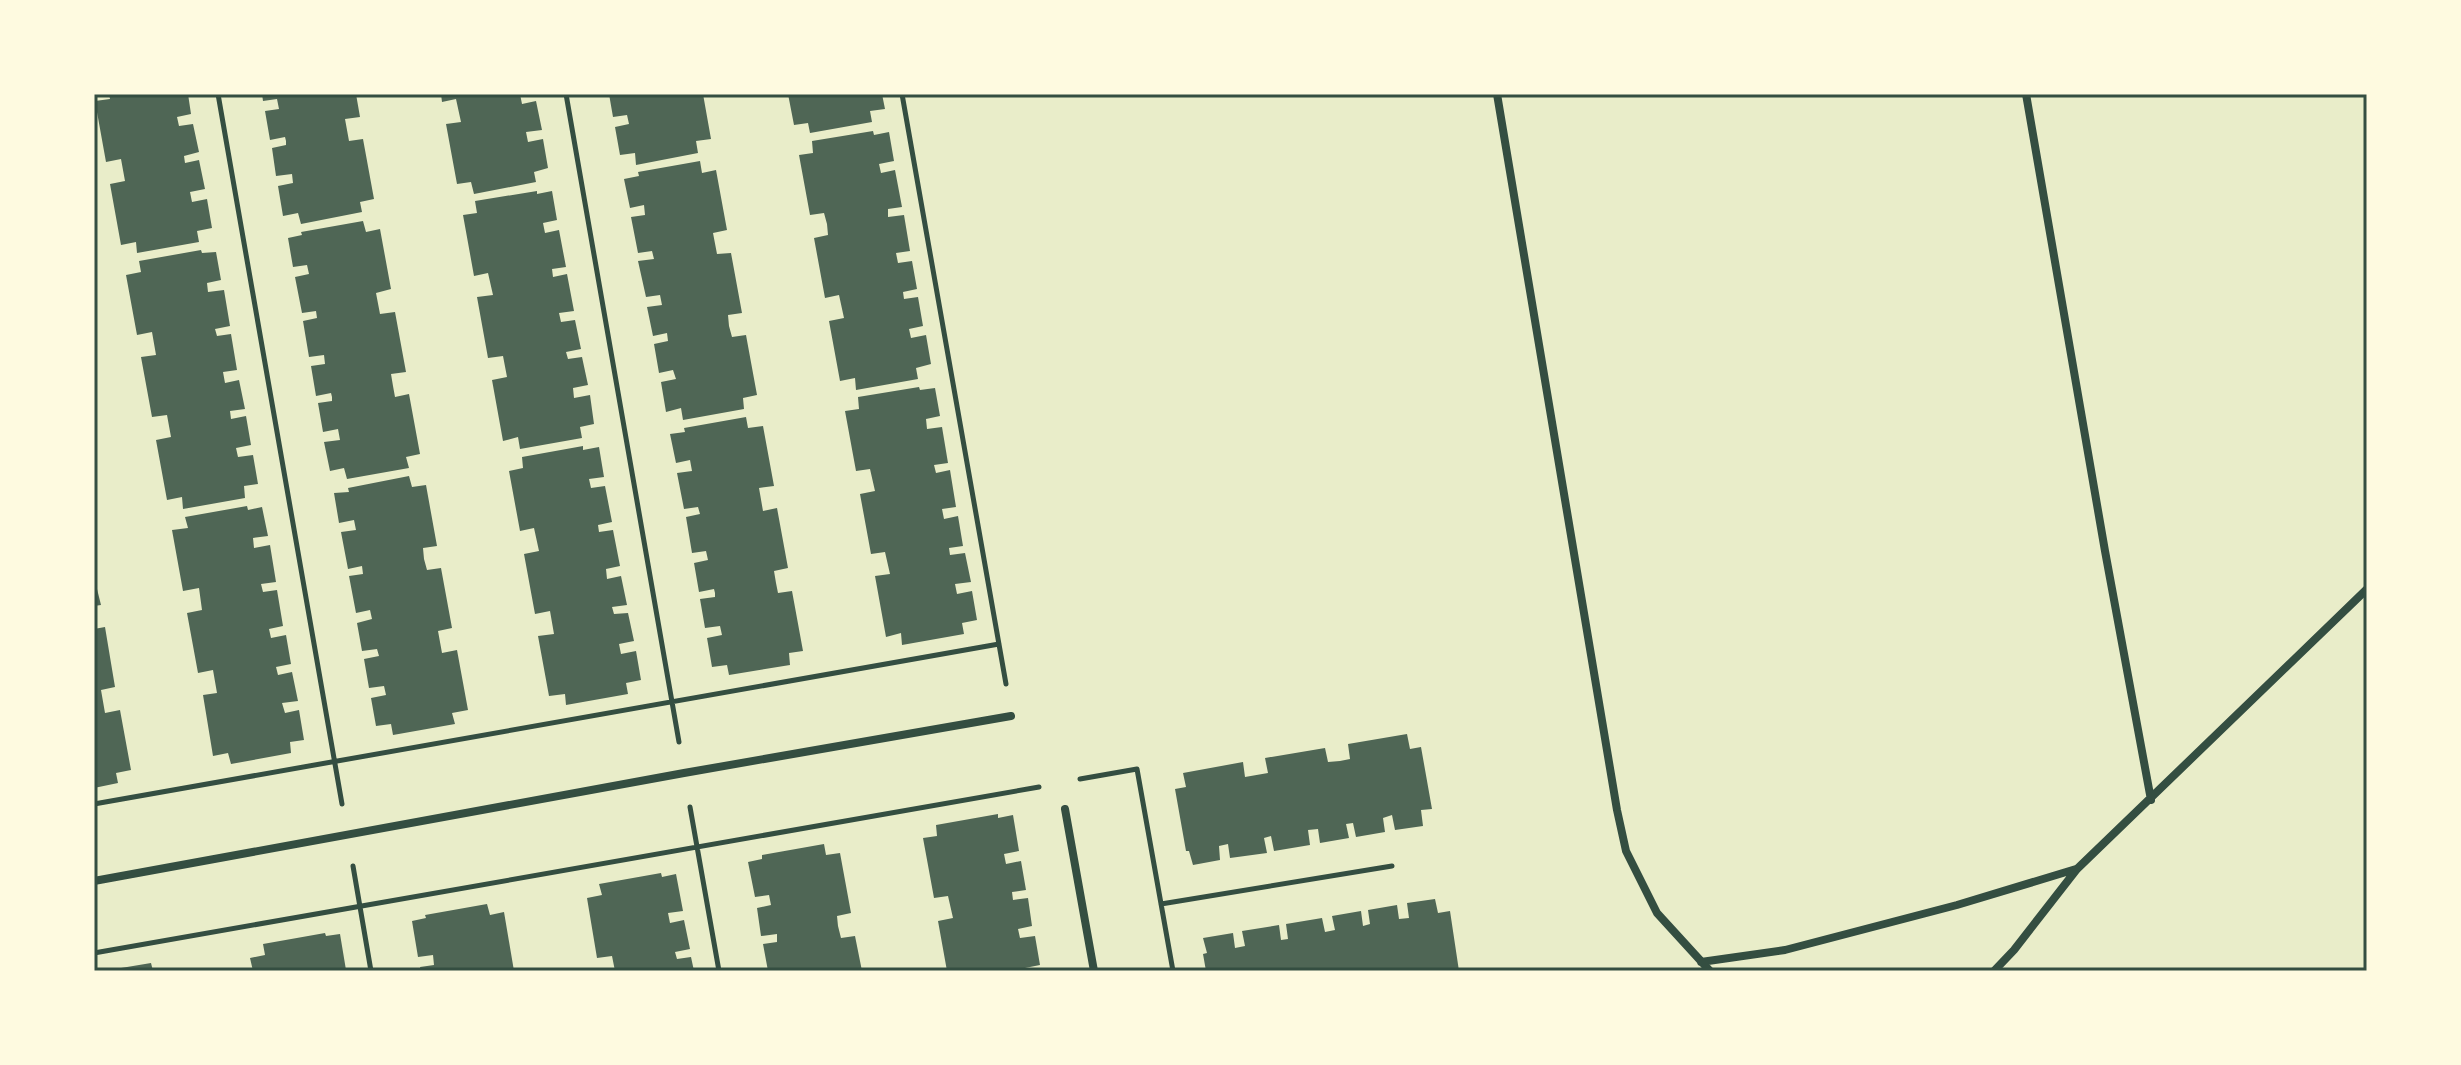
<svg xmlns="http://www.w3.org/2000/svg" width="2461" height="1065" font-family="Commissioner,sans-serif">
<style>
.building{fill:#4f6655}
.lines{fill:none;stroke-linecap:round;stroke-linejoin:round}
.path{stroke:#344e41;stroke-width:5}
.minor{stroke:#344e41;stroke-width:8}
.neatline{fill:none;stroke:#344e41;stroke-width:3}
</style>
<rect width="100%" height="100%" fill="#e9edc9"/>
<!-- building -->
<path class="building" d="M109,94H188L191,114L177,117L179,126L193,124L199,152L184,156L185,163L199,160L205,189L190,192L192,202L207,199L212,228L197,231L199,242L137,253L136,242L121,245L110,184L125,181L121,159L106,162L95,101L110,99Z
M262,94H356L360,117L345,119L349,141L363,139L374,199L360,202L362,212L301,224L298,213L283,216L278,186L293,183L292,174L276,176L272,148L286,145V141L285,137L270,140L265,111L279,109L277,99L263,101Z
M441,94H520L522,104L536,101L542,130L526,132L528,142L543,139L548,168L534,172L536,182L474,194L471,182L457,184L446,124L461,122L456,99L442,102Z
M609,94H703L711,139L696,141L698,153L636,165L635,153L620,155L615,127L629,124L627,115L613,117Z
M788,94H882L885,109L870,111L872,122L810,133L808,123L794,125Z
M873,131L874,135L889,132L894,161L879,164L881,173L895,170L902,207L888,209V217L904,215L910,251L896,253L898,263L912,261L917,289L903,292L904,299L918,297L923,326L909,329L911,338L926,335L931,364L916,368L918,379L856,390L855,378L840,381L829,321L844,318L839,295L825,298L814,238L828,235L827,224L824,213L810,215L799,155L813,153L812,141Z
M700,161L702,173L716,170L727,230L713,233L717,254L731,253L742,313L728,315L729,326L732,337L746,335L757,395L743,398L744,409L683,420L681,408L666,412L661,382L676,379L673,370L659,373L654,344L668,341L667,333L653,336L647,307L662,305L660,295L646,297L638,261L654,259L652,251L638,253L631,217L645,215L644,205L630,208L624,179L639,176L638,172Z
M537,191V194L552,191L557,220L543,223L545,233L559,230L566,267L552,269L553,277L567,274L574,311L559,313L561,322L575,320L581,349L566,352L568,359L582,357L588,385L573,388L574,398L590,395L594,424L580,427L582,438L520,449L518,437L503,441L492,380L507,377L503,356L488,358L477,297L493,295L488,273L474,276L463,215L477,213L475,201Z
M363,221L366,232L380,229L391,289L376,293L380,314L395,312L406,372L391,374L393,386L395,397L409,394L420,454L406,457L409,468L347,479L344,468L330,471L324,442L340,440L338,429L323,432L318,403L332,401V397L331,393L316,396L311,366L325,364L324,355L309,357L303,321L317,318L316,311L302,313L295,277L309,274L307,265L293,267L288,238L302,235L301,232Z
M201,250L202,253L216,252L221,280L207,283L208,292L224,290L230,326L215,329L217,336L231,334L237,370L223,372L225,383L239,380L245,409L230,411L231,419L246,416L251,445L236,448L238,457L253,455L258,484L244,486L245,498L183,509L182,497L167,500L156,440L171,437L167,415L152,417L141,357L156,355L152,332L137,335L126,275L141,272L139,261Z
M919,387L920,390L935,388L940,416L926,419L927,429L942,427L948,463L934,465L936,473L950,470L956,507L942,509L944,519L958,516L963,546L949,548L950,555L965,553L971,582L955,584L957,594L972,591L977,620L962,623L964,634L902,645L901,633L886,637L875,576L890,574L885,552L871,554L860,494L875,491L870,469L856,471L845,411L859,409L858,397Z
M746,417L748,428L763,426L774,486L759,488L763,511L777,508L788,568L774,571L776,583L778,593L792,591L803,651L789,653L790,665L729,675L727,665L712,667L707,638L722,635L720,626L705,628L700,599L715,597V593L714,589L699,592L694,563L708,560L706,551L692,553L686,517L700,514L698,507L684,509L677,473L692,471L690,460L676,463L670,434L685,432L684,428Z
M583,446V450L599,447L604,477L589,479L591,488L605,486L612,522L598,525L599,532L613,530L620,566L606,569L607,579L621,576L627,605L612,607L614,614L628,613L634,641L619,644L621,654L636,651L641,680L626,683L628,694L566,705L565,694L549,696L538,636L554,634L550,611L535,614L524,554L539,551L534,528L520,531L509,471L523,468L522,457Z
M409,476L412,487L426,485L437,546L423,548L424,559L427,570L441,568L452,628L438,631L442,653L457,650L468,710L452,713L455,724L393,735L391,724L376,726L371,698L386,695L384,686L369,688L364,659L379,656L377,649L362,651L357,623L372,619L370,610L356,613L349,576L363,574L362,566L348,569L341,532L356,530L354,520L339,523L334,493L349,492L348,488Z
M247,506L248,510L262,507L268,536L253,538L254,548L270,545L276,582L261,584L263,592L277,590L283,626L269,629L271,638L286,635L291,664L276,667L278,675L292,672L298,701L282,703L285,713L299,710L304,740L290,742L291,753L231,764L228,753L213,756L203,695L217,693L213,670L198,673L187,613L202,610L199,588L183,591L172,530L188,528L185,517Z
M94,577L101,605L94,606Z
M105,627L115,687L101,690L105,713L120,710L131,770L116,773L118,783L94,788V629Z
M1407,734L1410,749L1421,747L1432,809L1421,810L1423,826L1395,830L1392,815L1383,818L1385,832L1356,837L1353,823L1346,824L1349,838L1320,843L1318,829L1308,830L1310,845L1274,851L1271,836L1264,838L1267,853L1230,858L1228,844L1219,846L1220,860L1193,865L1189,851H1186L1175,789L1186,787L1183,773L1243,762L1245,777L1268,773L1265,758L1325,748L1328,762L1340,761L1350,759L1348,744Z
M998,814V818L1013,815L1019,851L1004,854L1006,864L1021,861L1026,890L1012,892L1013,900L1028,898L1032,926L1018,929L1020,938L1035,936L1040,965L1025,968L1026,971H947L938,921L953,918L948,896L934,898L923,838L937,836L936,825Z
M824,844L826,855L840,853L851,913L837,916L838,926L841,938L855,936L862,971H768L763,944L777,942V934L761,936L757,908L771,905L769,895L755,897L748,862L762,859V855Z
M661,873L662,877L676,874L683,911L668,913L670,923L684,920L690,949L675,952L677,959L691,957L694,971H615L612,956L597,958L587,898L602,895L599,884Z
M1435,899L1438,913L1450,911L1459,971H1206L1203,954L1207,953L1203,938L1233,933L1235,948L1245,946L1242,931L1279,925L1281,940L1288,939L1286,924L1322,918L1325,932L1335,930L1332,916L1361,911L1363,926L1370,924L1368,910L1397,905L1399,919L1409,918L1407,903Z
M487,904L490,915L504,912L514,971H421L420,967L434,965L433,955L418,957L412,921L426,918L425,915Z
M325,933L326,936L340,934L346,970L253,971L250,958L265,955L263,944Z
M151,963L153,971H115V969Z"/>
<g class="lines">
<!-- path -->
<path class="path" d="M218,94L342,804
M566,94L679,742
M902,94L1006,684
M1080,779L1137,769L1173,971
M94,804L999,644
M690,807L719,971
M353,866L371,971
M1161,904L1392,866
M94,953L1039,787"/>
<!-- minor -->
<path class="minor" d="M1497,94L1617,810L1626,851L1657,913L1710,971
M2026,94L2105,551L2151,800
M1065,809L1094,971
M94,881L684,773L1011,716
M1701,962L1785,950L1957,905L2076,869
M1994,971L2014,950L2077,869L2367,589"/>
</g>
<!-- border -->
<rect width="2461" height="1065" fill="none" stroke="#fefae0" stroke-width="192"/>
<rect x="96" y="96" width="2269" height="873" class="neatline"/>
</svg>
